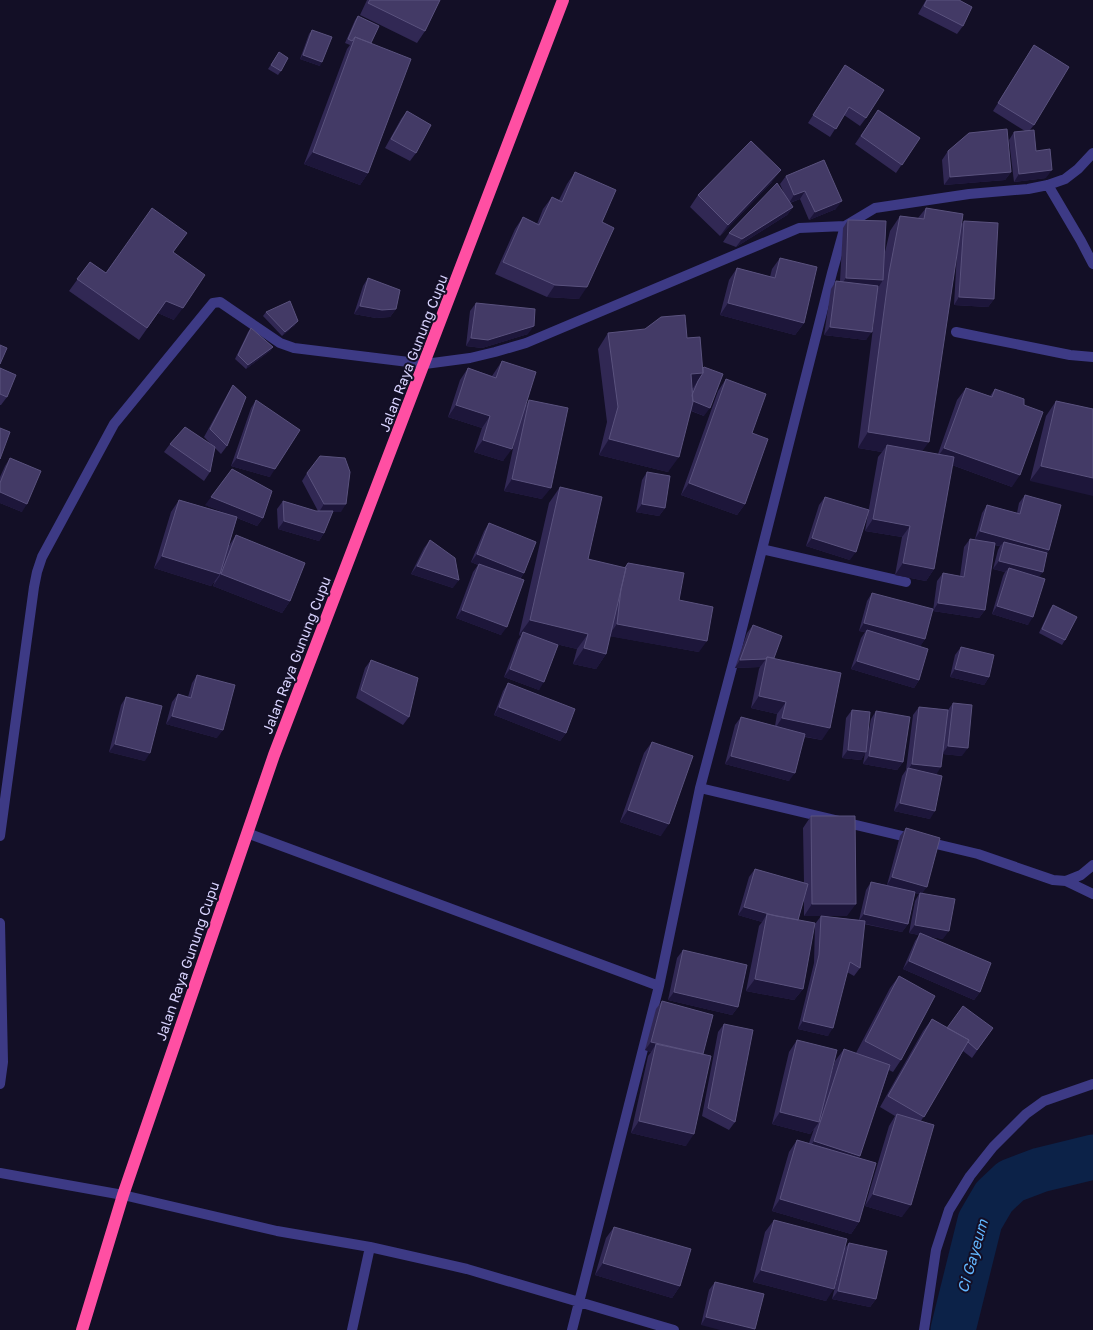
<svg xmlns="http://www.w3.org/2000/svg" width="1093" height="1330" font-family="'Golos Text',sans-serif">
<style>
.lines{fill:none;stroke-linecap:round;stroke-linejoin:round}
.river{stroke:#0c2248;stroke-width:45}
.minor{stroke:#3d3a85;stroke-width:10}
.highway{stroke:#ff4fa3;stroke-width:12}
.wall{fill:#312854}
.shaded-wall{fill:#1d163a}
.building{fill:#433a66;stroke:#5a527e}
.labels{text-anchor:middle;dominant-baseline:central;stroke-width:4;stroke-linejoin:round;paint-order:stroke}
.street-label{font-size:14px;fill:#d9d4ff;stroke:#130f26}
.water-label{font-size:15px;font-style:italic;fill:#62b6ff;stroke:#130f26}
</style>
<rect width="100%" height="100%" fill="#130f26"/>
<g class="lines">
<!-- river -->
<path class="river" d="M953,1330L980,1221L994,1197L1011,1181L1040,1170L1093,1157"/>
<!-- minor -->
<path class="minor" d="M1048,185L1081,241L1093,264
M956,332L1070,355L1093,357
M762,549L906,582
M700,788L978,854L1053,880L1066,881L1081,875L1093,865
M247,833L659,986
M0,836L34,587L37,572L42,557L114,424L213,303L220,302L280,343L294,348L425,364L470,358L495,352L526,343L799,228L845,226L875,208L969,194L1028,189L1048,185L1065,179L1078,169L1093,153
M1066,881L1093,894
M0,923L3,1062L0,1084
M0,1173L123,1195L277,1231L370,1247L467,1269L674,1330
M352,1330L370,1247
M572,1330L659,986L700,788L736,652L832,273L845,226
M924,1330L936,1250L949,1210L970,1176L993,1147L1026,1114L1044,1101L1093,1084"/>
<!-- highway -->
<path class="highway" d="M82,1330L123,1195L274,755L563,0"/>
</g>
<!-- wall -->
<path class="wall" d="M367,0H440L425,31L417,43L360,15Z
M926,0H959L963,26L957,34L918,14Z
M358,16L371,43L368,173L360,185L304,164L347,49L350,45L345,43L355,20Z
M312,30L320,66L300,59L309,34Z
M1034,45V125L1030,130L1036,151L1046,178L1014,182L1009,140L1014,132L1025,131L993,111L1029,53Z
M279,52L281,71L278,75L268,69Z
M845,65L866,118L860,126L844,115L830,137L808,123Z
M878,110L920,138L896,173L855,144Z
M407,111L416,153L410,161L385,148L401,119Z
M948,151L1011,172L1005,180L944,185L942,160Z
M575,172L602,222L579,299L547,297L495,274L515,229L523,217L537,224L543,209L552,197L559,200L567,184Z
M786,176L836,209L809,220L800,199L790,203L793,207L787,215L736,247L723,242L729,233L785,196L780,184Z
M772,182L720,236L690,207L698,195Z
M926,208L961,225L964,221L994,299L988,307L954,305L957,252L922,452L938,454L957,400L966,388L990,396L995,389L1012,487L952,465L934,569L926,581L895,575L902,537L865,531L878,457L882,452L858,448L874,320L866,340L824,335L831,289L836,281H840L843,228L848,220L884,256L890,231L900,216L918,218Z
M173,252L174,320L158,313L139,340L69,291L90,262L106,273Z
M780,258L804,323L795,335L720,315L729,280L737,268L770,277L772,269Z
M368,278L396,309L390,317L376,318L354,314L363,286Z
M476,303L528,334L482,348L466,346L470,311Z
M266,312L295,325L282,336L263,316Z
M251,328L273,347L270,351L246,369L235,359L248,332Z
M608,333L687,338L700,337L704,416L691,411L668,472L599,455L607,422L598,349Z
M502,361L526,405L529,400L542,499L504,491L515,439L503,461L474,452L482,428L448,417L460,380L468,368L492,376Z
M0,368L7,397L1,405H0Z
M726,379L752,433L745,504L737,515L681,495L718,391Z
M233,385L227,446L221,454L215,448L210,472L204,481L164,452L170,444H211L204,437L228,393Z
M256,400L270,477L231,466L251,408Z
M1056,401L1093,409L1030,481L1046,416Z
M10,458L22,512L0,503V477L5,466Z
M647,472L665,508L659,516L636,512L642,480Z
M307,473L341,512H332L324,533L319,541L278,529L277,509L283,501L316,511H318L302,481Z
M560,487L588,559L624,568L628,563L679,600L699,652L610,636L606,654L596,669L573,664L577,649L556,644L539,690L504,677L518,640L521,636L519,635L549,503Z
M1025,495L1049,550L1047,553L1039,577L1028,625L992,614L1003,576L1005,572L993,569L998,550L1000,546L994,545L985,610L979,618L933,611L937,581L943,573L960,576L964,547L970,539L979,540L975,539L982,513L987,505L1017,513L1019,503Z
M825,497L850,560L806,546L819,505Z
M179,500L232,515L205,505L263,518L257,526L237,518L228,547L236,535L290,601L282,613L213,586L215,581L211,586L154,568L171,512Z
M489,523L524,573L520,579L501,635L456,618L473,572L478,565L471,562L484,531Z
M430,540L453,588L411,574L424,548Z
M872,593L925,639L920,646L919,680L914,688L851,669L861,638L865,632L859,631L867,601Z
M1053,605L1065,640L1062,645L1039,633L1050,609Z
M753,625L822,740L805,737L789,781L725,764L735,725L741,717L775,726L777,714L751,708L759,669L760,667L735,668L747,633Z
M961,647L989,677L984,685L950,677L955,655Z
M371,660L409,717L403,725L356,698L365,668Z
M197,675L217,738L166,724L172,702L178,694L188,697L192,683Z
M508,683L566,733L560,741L494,715L503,691Z
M126,697L145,761L109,752L121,705Z
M953,703L962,756L943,754L936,775L930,819L894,811L902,776L906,770L913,715L919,707L948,710Z
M852,710L867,740L871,719L876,711L903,762L897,770L863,764L865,753L861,760L842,758L846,718Z
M652,742L661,836L620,822L644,753Z
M811,816L847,916H804V899L798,920L803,989L794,1000L746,991L759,926L762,922L738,915L749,877L755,869L804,883L803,828Z
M906,828L923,893L943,939L927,936L980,992L974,1000L903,969L915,941L919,935L909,933L915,901L919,894L915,893L908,924L902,932L864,924L860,968L854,976L847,972L828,1036L798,1029L814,963L815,924L821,916L859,920L866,890L871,882L887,885L900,836Z
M683,950L738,1007L732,1015L668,1000L677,958Z
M899,976L901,1060L893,1072L889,1070L859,1158V1222L851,1234L772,1211L789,1152L797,1140L809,1143L814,1129L810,1134L772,1124L789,1052L797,1040L828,1085L835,1061L844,1049L861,1055L856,1053L890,988Z
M662,1001L703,1054L686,1146L631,1133L648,1056L651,1052L645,1050L656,1009Z
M932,1019L947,1028H993L972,1058L963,1051L921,1121L902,1217L865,1206L889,1126L895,1116L880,1107L923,1031Z
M724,1024L735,1122L729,1130L702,1116L718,1032Z
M774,1220L844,1249L849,1243L876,1299L870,1307L832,1299L838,1275L826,1301L753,1282L765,1232Z
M614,1227L680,1286L672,1298L595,1275L606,1238Z
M715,1282L764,1294L701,1325L709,1290Z"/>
<!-- shaded-wall -->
<path class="shaded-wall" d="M303,55L322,62L320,66L300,59Z
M313,152L368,173L360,185L304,164Z
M781,170L772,182L720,236L728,225Z
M1052,170L1046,178L1014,182L1019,174Z
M1011,172L1005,180L944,185L950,177Z
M805,191L800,199L789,203L794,195Z
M842,201L836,209L809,220L815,212Z
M793,207L787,215L736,247L742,239Z
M846,278L883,280L878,288L840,286Z
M555,285L587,287L579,299L547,297Z
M959,297L994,299L988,307L954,305Z
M166,301L183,308L174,320L158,313Z
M728,303L804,323L795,335L720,315Z
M360,306L396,309L390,317L376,318L354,314Z
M298,321L295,325L282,336L285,332Z
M534,326L528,334L482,348L466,346L471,338Z
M830,327L872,332L866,340L824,335Z
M273,347L270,351L246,369L248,365Z
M703,373L693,388L680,390L691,374Z
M690,400L710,408L704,416L685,408Z
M456,405L490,416L482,428L448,417Z
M868,432L929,442L918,457L887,445L882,452L858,448Z
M609,439L679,457L668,472L599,455Z
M483,440L512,449L503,461L474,452Z
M944,448L1020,475L1012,487L936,459Z
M237,458L275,469L270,477L231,466Z
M1041,466L1093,478V496L1030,481Z
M512,479L551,488L542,499L504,491Z
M689,483L745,504L737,515L681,495Z
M0,492L27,504L22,512L0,503Z
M211,497L263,518L257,526L205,505Z
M324,504H346L341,512H319Z
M642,504L665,508L659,516L636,512Z
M873,519L910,526L902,537L865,531Z
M284,521L324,533L319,541L278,529Z
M980,531L1049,550L1043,558L1004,542L1000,546L975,539Z
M812,538L856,552L850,560L806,546Z
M477,554L524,573L518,581L471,562Z
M162,556L220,574L211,586L154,568Z
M999,561L1043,572L1037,580L1009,568L1005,572L993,569Z
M903,563L934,569L926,581L895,575Z
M417,566L459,580L453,588L411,574Z
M221,574L290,601L282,613L213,586Z
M938,603L985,610L979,618L933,611Z
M997,606L1033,617L1028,625L992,614Z
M462,610L507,627L501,635L456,618Z
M530,620L588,634L577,649L522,636L523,632L521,636L519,635Z
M864,623L925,639L920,647L867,630L865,632L859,631Z
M617,624L707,641L699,652L608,636Z
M584,648L606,654L596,669L573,664Z
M766,659L760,667L735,668L740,660Z
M857,661L919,680L914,688L851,669Z
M510,669L544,682L539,690L504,677Z
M955,669L989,677L984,685L950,677Z
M759,696L786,702L777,714L751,708Z
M499,707L566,733L560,741L494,715Z
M172,716L223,730L217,738L166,724Z
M782,718L830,728L822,740L774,730Z
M115,744L150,753L145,761L109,752Z
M948,746L968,748L962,756L942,754Z
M848,750L866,752L861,760L842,758Z
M731,756L795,773L789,781L725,764Z
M869,756L903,762L897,770L863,764Z
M912,764L941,767L936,775L907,771Z
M900,803L935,811L930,819L894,811Z
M628,810L669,824L661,836L620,822Z
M892,877L927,887L921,895L920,893L919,894L887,885Z
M812,904H856L847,916H804Z
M744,907L797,922L767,914L762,922L738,915Z
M864,914L908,924L902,932L858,922Z
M915,925L949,931L943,939L920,935V933L919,935L909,933Z
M909,961L980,992L974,1000L903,969Z
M755,979L803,989L794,1000L746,991Z
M674,992L738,1007L732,1015L668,1000Z
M803,1021L833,1028L828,1036L798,1029Z
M651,1042L702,1056L656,1044L651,1052L645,1050Z
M780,1112L819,1122L810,1134L772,1124Z
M639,1121L694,1134L686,1146L631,1133Z
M814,1141L860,1156L852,1168L806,1153Z
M873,1194L911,1205L902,1217L865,1206Z
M780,1199L859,1222L851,1234L772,1211Z
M603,1263L680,1286L672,1298L595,1275Z
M761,1270L834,1289L826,1301L753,1282Z
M838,1291L876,1299L870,1307L832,1299Z
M706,1317L755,1329V1330H720L701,1325Z"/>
<!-- building -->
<path class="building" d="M370,0H440L425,31L368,3Z
M927,0H959L972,7L963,26L924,6Z
M358,16L379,26L371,43L355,37L352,41L348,39Z
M312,30L332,37L322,62L303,55Z
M355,37L411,59L368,173L313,152Z
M1034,45L1069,67L1034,125L998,103Z
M279,52L288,58L281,71L271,65Z
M845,65L884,90L866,118L849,107L836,129L813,115Z
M878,110L920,138L902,165L861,136Z
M407,111L431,125L416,153L391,139Z
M1007,129L1011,172L950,177L948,151L969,133Z
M1034,130L1036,151L1050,149L1052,170L1019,174L1014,132Z
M751,141L781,170L728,225L698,195Z
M824,160L842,201L815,212L805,191L794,195L786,176Z
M575,172L616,190L602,222L614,228L587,287L555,285L503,262L523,217L539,225L552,197L562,202Z
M777,183L793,207L742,239L729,233Z
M152,208L187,233L173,252L205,275L183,308L166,301L147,328L77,279L90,262L106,273Z
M926,208L963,214L929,442L868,432L889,273L900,216L924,219Z
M848,220L886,221L883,280L846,278Z
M964,221L998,223L994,299L959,297Z
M780,258L817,267L804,323L728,303L737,268L775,278Z
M368,278L400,290L396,309L382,310L360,306Z
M836,281L878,286L872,332L830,327Z
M290,301L298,321L285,332L266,312Z
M476,303L535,309L534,326L488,340L471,338Z
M685,315L687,338L700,337L703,373L691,374L693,402L679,457L609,439L618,407L608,333L645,329L661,317Z
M251,328L273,347L248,365L238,355Z
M0,345L7,348L0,364Z
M502,361L536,372L512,449L483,440L490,416L456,405L468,368L496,378Z
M704,367L723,374L710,408L693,401L692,395L698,381L703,373V368Z
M0,368L16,375L7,397L0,394Z
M726,379L766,394L752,433L768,439L745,504L689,483Z
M233,385L246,397L227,446L210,429Z
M966,388L992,397L995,389L1024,399V405L1043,412L1020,475L944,448Z
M256,400L300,430L275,469L237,458Z
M529,400L568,408L551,488L512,479Z
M1056,401L1093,409V478L1041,466Z
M185,427L215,447L210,472L170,444Z
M0,428L10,432L0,459Z
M887,445L954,457L934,569L903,563L910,526L873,519Z
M320,456L345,458L350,472L346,504H324L307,473Z
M10,458L41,471L27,504L0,492V483Z
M232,469L272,491L263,518L211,497Z
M647,472L670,476L665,508L642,504Z
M560,487L602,497L588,559L626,568L606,654L584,648L588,634L530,620Z
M1025,495L1061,505L1049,550L980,531L987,505L1020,514Z
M825,497L869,510L856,552L812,538Z
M179,500L237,517L220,574L162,556Z
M283,501L316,511H333L324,533L284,521Z
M489,523L536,542L524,573L477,554Z
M236,535L305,563L290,601L221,574Z
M970,539L995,543L985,610L938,603L943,573L964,577Z
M430,540L455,558L459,580L417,566Z
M1004,542L1047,553L1043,572L999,561Z
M628,563L684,573L679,600L713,607L707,641L617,624L621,589L626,568H625Z
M479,564L524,580L507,627L462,610Z
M1009,568L1045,579L1033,617L997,606Z
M872,593L933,609L925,639L864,623Z
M1053,605L1077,617L1065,640L1042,629Z
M753,625L782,636L774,658L767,657L766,659L740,660Z
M867,630L928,649L919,680L857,661Z
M523,632L558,645L544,682L510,669Z
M961,647L994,655L989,677L955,669Z
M767,657L841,673L830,728L782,718L786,702L759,696Z
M371,660L418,678L409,717L361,690Z
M197,675L235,685L223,730L172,716L178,694L191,698Z
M508,683L575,709L566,733L499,707Z
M126,697L162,706L150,753L115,744Z
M953,703L972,705L968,748L948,746Z
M919,707L948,710L941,767L912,764Z
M852,710L870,712L866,752L848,750Z
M876,711L910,717L903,762L869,756Z
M741,717L805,734L795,773L731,756Z
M652,742L693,756L669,824L628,810Z
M908,768L942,776L935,811L900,803Z
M811,816H855L856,904H812Z
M906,828L940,838L927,887L892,877Z
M755,869L808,884L798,920L776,916L744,907Z
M871,882L915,892L908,924L864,914Z
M920,893L955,899L949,931L915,925Z
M767,914L815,923L803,989L755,979Z
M821,916L865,921L860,968L850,962L833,1028L803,1021L819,955Z
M920,933L991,963L980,992L909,961Z
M683,950L747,965L738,1007L674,992Z
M899,976L935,996L901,1060L865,1041Z
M662,1001L713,1015L703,1054L651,1042Z
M963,1006L993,1028L977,1050L968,1042L969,1040L947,1028Z
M932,1019L969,1040L924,1117L888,1096Z
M724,1024L753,1030L735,1122L708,1108Z
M797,1040L837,1050L819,1122L780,1112Z
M656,1044L711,1056L694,1134L639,1121Z
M844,1049L890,1065L860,1156L814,1141Z
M897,1114L934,1125L911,1205L873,1194Z
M797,1140L876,1163L859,1222L780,1199Z
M774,1220L847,1239L834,1289L761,1270Z
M614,1227L691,1249L680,1286L603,1263Z
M849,1243L887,1251L876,1299L838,1291Z
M715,1282L764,1294L755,1329L706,1317Z"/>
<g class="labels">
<!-- street labels -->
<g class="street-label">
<text transform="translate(413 353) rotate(-69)">Jalan Raya Gunung Cupu</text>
<text transform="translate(296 655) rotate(-69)">Jalan Raya Gunung Cupu</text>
<text transform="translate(187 961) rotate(-71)">Jalan Raya Gunung Cupu</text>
</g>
<!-- water labels -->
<g class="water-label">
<text transform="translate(972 1256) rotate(-74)">Ci Gayeum</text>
</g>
</g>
</svg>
